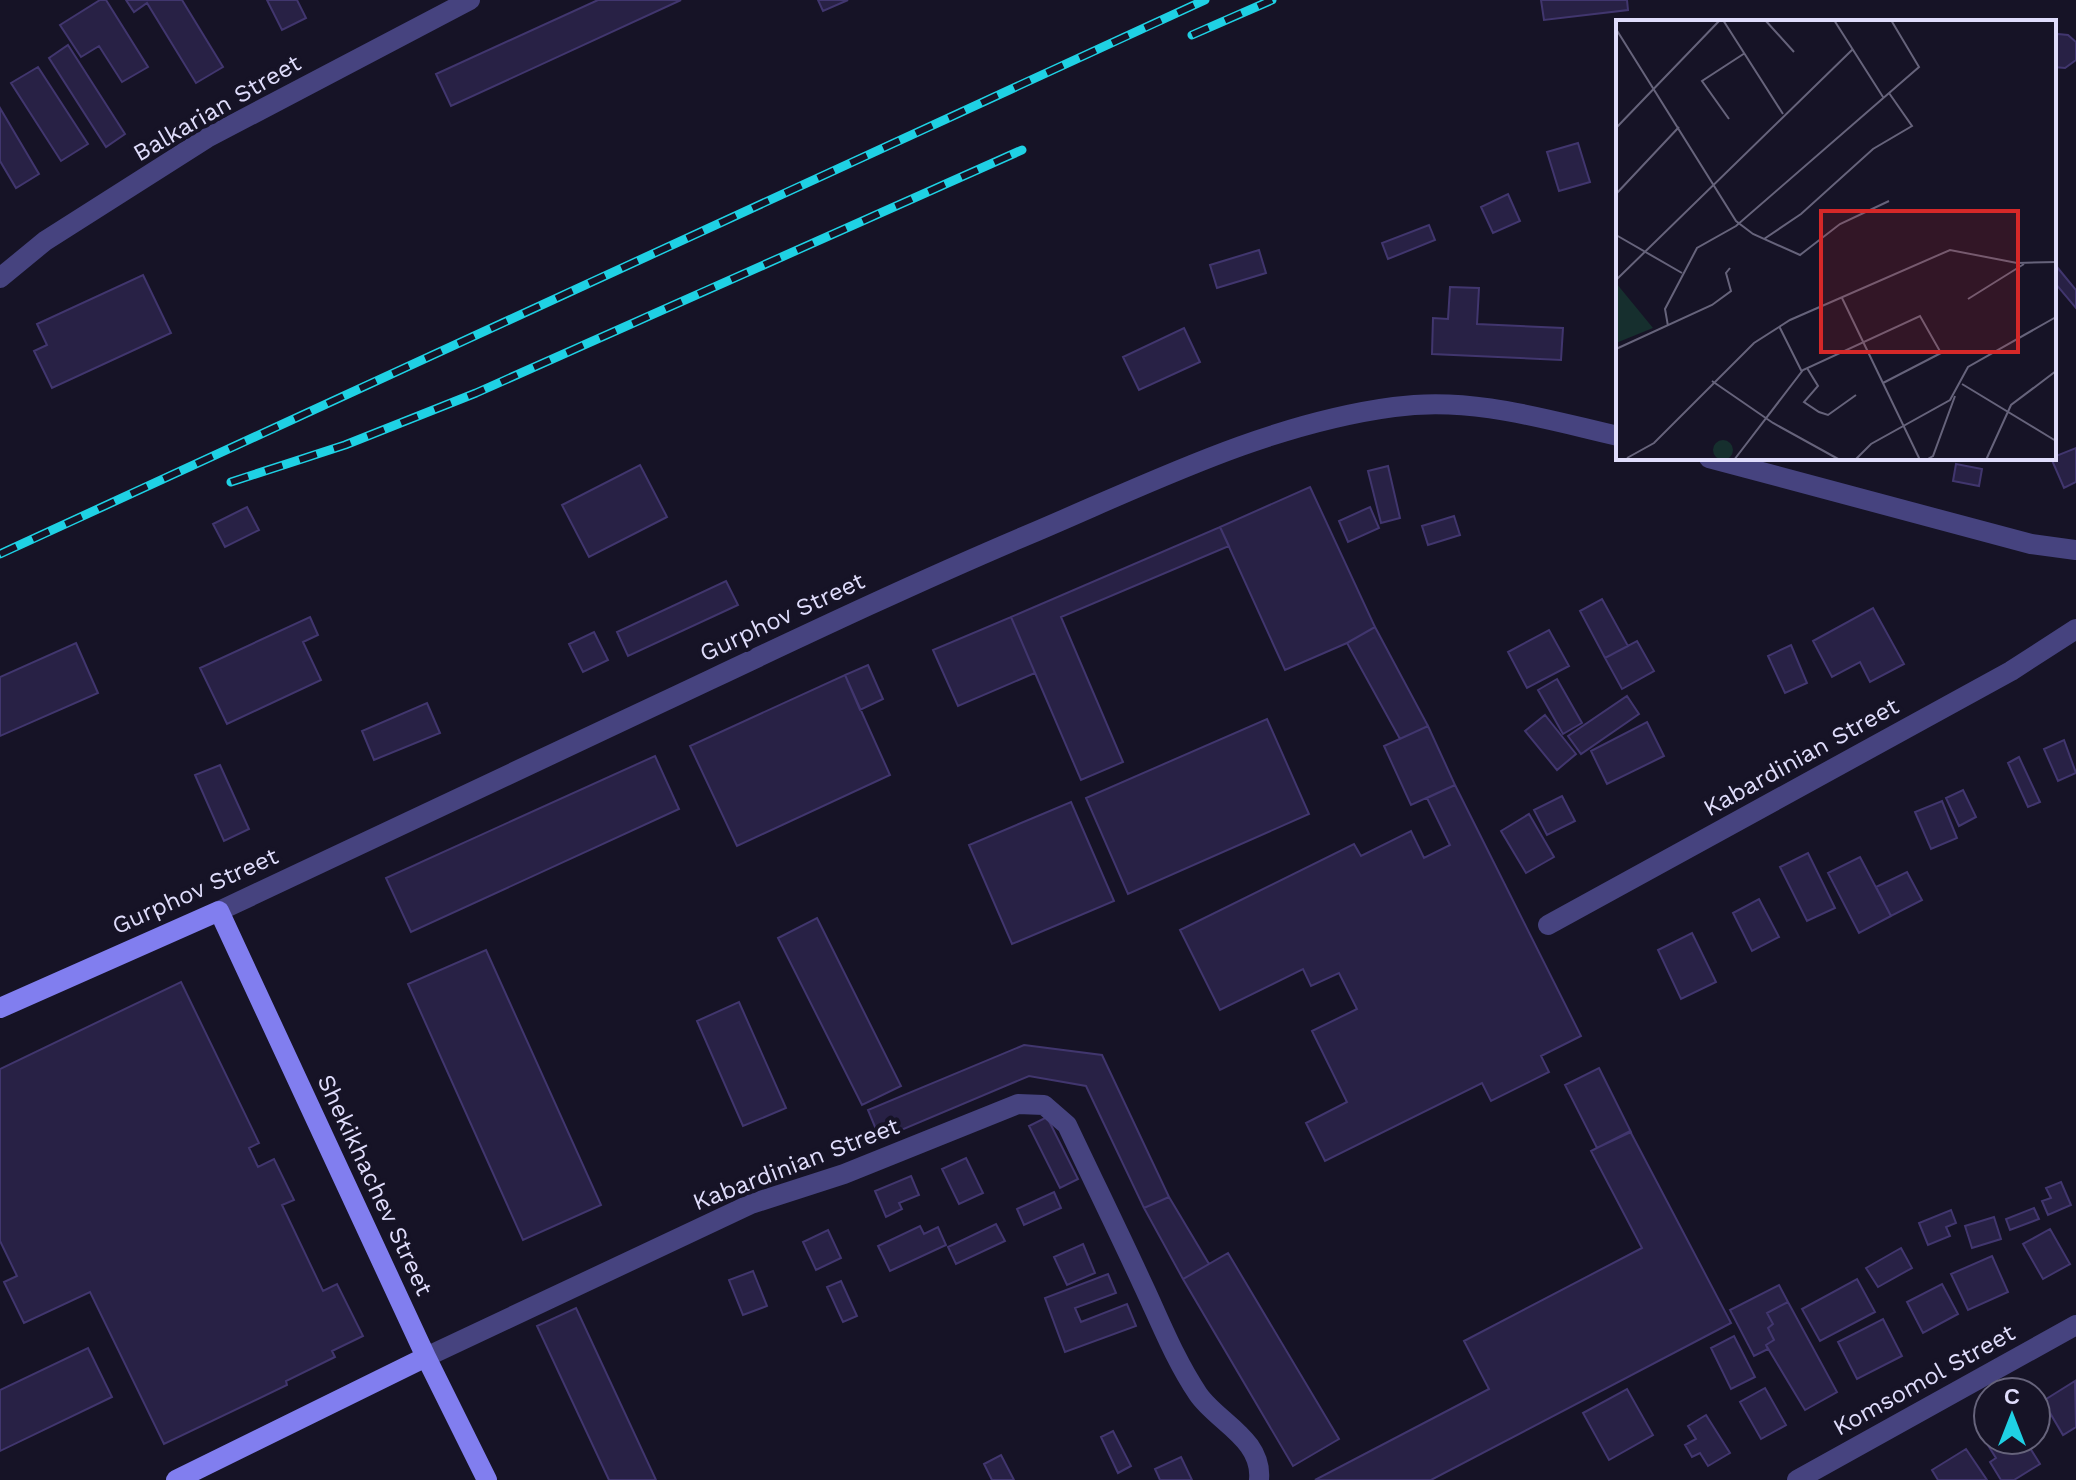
<svg xmlns="http://www.w3.org/2000/svg" width="2076" height="1480" font-family="'Work Sans',sans-serif">
<style>
.building{fill:#282145;stroke:#41366e;stroke-width:2}
.lines{fill:none;stroke-linecap:round;stroke-linejoin:round}
.street{stroke:#46437f;stroke-width:20}
.secondary{stroke:#817eef;stroke-width:20}
.rail-casing{stroke:#1fd1e4;stroke-width:9}
.rail{stroke:#161326;stroke-width:6;stroke-dasharray:18;stroke-linecap:butt}
.labels{text-anchor:middle;dominant-baseline:central;stroke-width:8;stroke-linejoin:round;paint-order:stroke}
.street-label{font-size:24px;fill:#dfdcfb;stroke:#161326}
.inset-road{fill:none;stroke:#66637b;stroke-width:2}
.view{fill:#d62828;fill-opacity:0.15;stroke:#d62828;stroke-width:4}
.inset-edge{fill:none;stroke:#dfdcfb;stroke-width:4}
</style>
<rect width="100%" height="100%" fill="#161326"/>
<!-- building -->
<path class="building" d="M100,0H106L148,67L122,82L99,46L81,57L60,25Z
M126,0H182L223,67L196,83L147,3L134,12Z
M267,0H297L306,18L282,30Z
M598,0H681L451,106L436,74Z
M818,0H848L823,11Z
M1541,0H1627L1628,10L1544,20Z
M2058,34L2068,35L2076,42V60L2065,68L2054,67V36Z
M68,45L125,134L106,147L49,58Z
M38,67L88,144L61,161L11,83Z
M0,108L39,174L16,188L0,161Z
M1578,143L1590,182L1559,191L1547,152Z
M1508,194L1520,221L1493,233L1481,207Z
M1429,225L1435,240L1388,259L1382,243Z
M1259,250L1266,273L1217,288L1210,265Z
M2057,267L2076,290V308L2054,282V270Z
M143,275L171,333L52,388L34,351L47,345L37,324Z
M1450,287L1479,288L1477,324L1563,328L1561,360L1432,354L1433,318L1448,319Z
M1184,328L1200,362L1139,390L1123,357Z
M2076,448V482L2064,488L2051,458Z
M1956,464L1982,469L1979,486L1953,481Z
M640,465L667,517L589,557L562,505Z
M1388,466L1400,518L1381,523L1368,471Z
M1310,487L1375,627L1347,643L1285,670L1220,527Z
M247,507L259,530L225,547L213,524Z
M1370,507L1379,528L1348,542L1339,521Z
M1454,516L1460,535L1428,545L1422,526Z
M1220,527L1229,546L1061,617L1123,762L1081,780L1011,617Z
M726,581L738,605L628,656L617,632Z
M1602,599L1628,646L1605,658L1580,611Z
M1873,608L1904,664L1870,682L1860,662L1832,677L1813,641Z
M310,617L318,635L303,642L321,680L227,724L200,668Z
M1011,617L1035,673L958,706L933,650Z
M1375,627L1428,726L1400,739L1347,643Z
M1549,630L1569,666L1527,688L1508,652Z
M594,632L608,660L583,672L569,644Z
M1637,641L1654,671L1622,689L1605,658Z
M76,643L98,693L0,736V677Z
M1791,645L1807,683L1785,693L1768,656Z
M868,665L883,699L860,710L845,675Z
M845,675L890,775L737,846L690,746Z
M1557,679L1582,723L1563,734L1538,690Z
M1627,696L1639,714L1581,754L1568,736Z
M427,703L440,733L374,760L362,731Z
M1545,715L1576,754L1557,770L1525,731Z
M1267,719L1309,814L1128,894L1086,798Z
M1647,722L1664,756L1607,784L1591,751Z
M1428,726L1455,785L1411,805L1384,746Z
M2064,740L2076,773L2058,781L2044,749Z
M655,756L679,809L411,932L386,878Z
M2019,757L2040,802L2028,807L2008,763Z
M220,765L249,829L224,841L195,775Z
M1455,785L1581,1036L1541,1056L1549,1072L1491,1101L1482,1083L1325,1161L1306,1123L1347,1102L1312,1031L1357,1009L1339,973L1311,986L1303,969L1220,1010L1180,930L1354,844L1361,856L1411,831L1424,858L1450,845L1427,798Z
M1963,790L1976,817L1959,826L1946,798Z
M1562,796L1575,821L1547,835L1534,810Z
M1942,801L1957,838L1931,849L1915,812Z
M1071,802L1114,901L1012,944L969,845Z
M1529,814L1554,857L1526,873L1501,831Z
M1808,853L1835,908L1807,921L1780,867Z
M1860,857L1891,916L1859,933L1828,873Z
M1907,872L1922,900L1891,916L1876,887Z
M1759,899L1779,937L1752,951L1733,913Z
M817,918L901,1086L862,1105L778,938Z
M1692,933L1716,982L1681,999L1658,950Z
M486,950L601,1205L523,1240L408,984Z
M181,982L259,1143L249,1148L258,1167L274,1159L294,1200L282,1205L323,1291L337,1284L363,1336L332,1351L335,1357L286,1381L287,1385L164,1444L90,1292L24,1323L4,1282L17,1276L0,1241V1069Z
M739,1002L786,1108L743,1126L697,1021Z
M1024,1045L1102,1055L1169,1197L1144,1208L1086,1086L1029,1076L880,1139L868,1110Z
M1599,1068L1631,1132L1597,1148L1565,1085Z
M1047,1117L1078,1179L1060,1188L1029,1126Z
M1630,1131L1731,1323L1431,1480H1315L1489,1389L1464,1341L1642,1248L1591,1151Z
M966,1158L983,1193L959,1204L942,1169Z
M911,1176L919,1195L899,1203L902,1209L886,1217L875,1191Z
M2061,1182L2071,1205L2048,1215L2042,1201L2051,1198L2046,1188Z
M1054,1192L1061,1208L1024,1225L1017,1209Z
M1169,1197L1209,1264L1183,1279L1144,1208Z
M2034,1208L2039,1219L2010,1230L2006,1219Z
M1951,1210L1956,1223L1946,1227L1950,1236L1928,1245L1919,1223Z
M1994,1217L2001,1239L1972,1248L1965,1226Z
M996,1224L1005,1241L956,1264L948,1247Z
M920,1226L924,1234L938,1227L946,1245L890,1271L878,1246Z
M2050,1229L2070,1264L2043,1279L2023,1244Z
M828,1230L841,1258L816,1270L803,1242Z
M1083,1244L1095,1273L1067,1285L1054,1257Z
M1901,1248L1912,1268L1878,1287L1866,1268Z
M1228,1253L1339,1439L1293,1466L1183,1279Z
M1992,1256L2008,1292L1968,1310L1951,1274Z
M753,1271L767,1306L743,1315L729,1280Z
M1108,1274L1116,1293L1075,1308L1081,1322L1127,1304L1136,1326L1065,1352L1045,1298Z
M1857,1279L1875,1312L1820,1341L1802,1309Z
M841,1281L857,1316L843,1322L827,1287Z
M1942,1284L1958,1314L1923,1333L1907,1302Z
M1779,1285L1788,1302L1767,1313L1773,1324L1768,1328L1774,1340L1766,1345L1768,1349L1754,1356L1730,1310Z
M1788,1302L1837,1392L1805,1410L1766,1345L1774,1340L1768,1328L1773,1324L1767,1313Z
M576,1308L656,1480H609L537,1326Z
M1883,1319L1902,1356L1857,1379L1838,1342Z
M1734,1336L1755,1377L1731,1389L1711,1348Z
M88,1348L112,1397L0,1451V1390Z
M2075,1381L2076,1427L2063,1435L2043,1401Z
M1765,1388L1786,1425L1761,1439L1740,1402Z
M1627,1389L1653,1435L1609,1460L1583,1413Z
M1706,1415L1730,1453L1708,1466L1700,1453L1692,1457L1685,1445L1696,1439L1688,1426Z
M1113,1431L1131,1466L1118,1473L1101,1437Z
M1988,1436V1440H2025L2040,1464L2014,1480H2001L1990,1462L1996,1458L1984,1439Z
M1966,1449L1987,1480H1938L1932,1470Z
M1001,1455L1014,1480H992L984,1464Z
M1181,1457L1192,1480H1160L1155,1469Z"/>
<g class="lines">
<!-- street -->
<path class="street" d="M0,278L45,241L207,138L470,0
M1709,458L2031,544L2076,550
M219,911C367,841 516,771 665,701C786,644 907,586 1030,534C1148,484 1266,424 1394,407C1471,396 1544,419 1618,436
M1548,925L2011,671L2076,629
M426,1357L751,1204L844,1174L1018,1104L1044,1105L1067,1125C1092,1178 1118,1231 1143,1285C1160,1321 1175,1360 1198,1394C1217,1422 1263,1439 1259,1480
M1797,1480L2076,1325"/>
<!-- secondary -->
<path class="secondary" d="M0,1008L219,911L426,1357L487,1480
M176,1480L426,1357"/>
<!-- rail casing -->
<g class="rail-casing">
<path id="rail" d="M1192,35L1272,0
M231,482L345,445L476,393L1022,150
M0,554L1205,0"/>
</g>
<!-- rail -->
<use href="#rail" class="rail"/>
</g>
<g class="labels">
<!-- street labels -->
<g class="street-label">
<text transform="translate(217 108) rotate(-30)">Balkarian Street</text>
<text transform="translate(782 617) rotate(-25)">Gurphov Street</text>
<text transform="translate(1801 757) rotate(-29)">Kabardinian Street</text>
<text transform="translate(195 891) rotate(-24)">Gurphov Street</text>
<text transform="translate(796 1164) rotate(-21)">Kabardinian Street</text>
<text transform="translate(375 1185) rotate(65)">Shekikhachev Street</text>
<text transform="translate(1924 1380) rotate(-29)">Komsomol Street</text>
</g>
</g>
<!-- overview -->
<g transform="translate(1616 20)">
<rect width="440" height="440" fill="#161326"/>
<path d="M0,263L37,308L0,323ZM97 430a10 10 0 1 1 20 0a10 10 0 1 1-20 0Z" fill="#162f2e"/>
<path class="inset-road" d="M107,0L167,94M149,0L178,32M218,0L267,77M0,9L120,201L137,214L184,235L224,204L273,181M113,99L86,61L129,33M0,108L104,0M0,174L63,107M0,215L66,253M148,219L185,194L257,129L296,106L273,73M0,260L237,29M226,278L304,440M352,279L408,244M52,306L49,289L81,228L120,206L303,47L275,0M163,306L186,352M0,329L96,285L115,271L110,253L114,248M191,348L202,366L188,382L203,392L212,395L240,375M96,361L157,403L224,440M346,364L440,421M11,438L38,423L138,323L174,300L334,230L401,243L440,242M118,440L187,350L304,296L325,333L267,363M239,440L255,424L334,380L352,347L440,297M310,440L317,436L339,376M370,440L395,385L440,351"/>
<path class="view" d="M205,191H402V332H205Z"/>
<rect width="440" height="440" class="inset-edge"/>
</g>
<!-- north arrow -->
<g transform="translate(2012 1416)"><circle r="38" fill="#161326" stroke="#66637b" stroke-width="2"/>
<path d="M0-6L14 30L0 20L-14 30Z" fill="#1fd1e4"/>
<text y="-12" font-size="22" font-weight="bold" text-anchor="middle" fill="#dfdcfb">С</text>
</g>
</svg>
